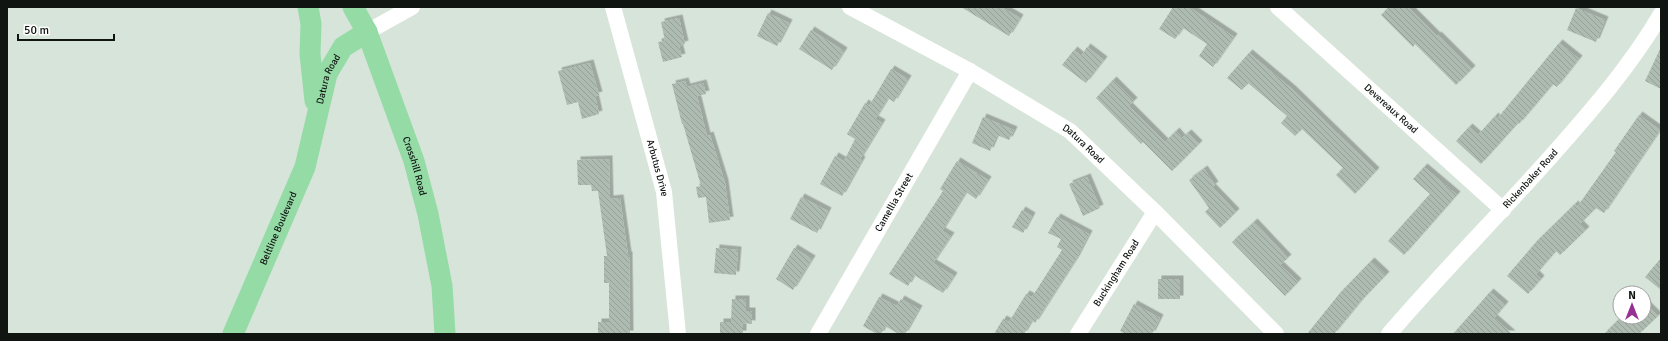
<svg xmlns="http://www.w3.org/2000/svg" width="1668" height="341" font-family="Signika,sans-serif">
<style>
.building{fill:url(#building-back-hatch);filter:url(#shadow)}
.lines{fill:none;stroke-linecap:round;stroke-linejoin:round}
.minor{stroke:#fff;stroke-width:16}
.major{stroke:#94dba6;stroke-width:21}
.labels{text-anchor:middle;dominant-baseline:central;stroke-width:3;stroke-linejoin:round;paint-order:stroke}
.street-label{font-size:10px;fill:#101511;stroke:#fff}
</style>
<defs>
<pattern id="building-back-hatch" width="6" height="6" patternUnits="userSpaceOnUse"><rect width="6" height="6" fill="#aebbb0"/><path d="M-1 5l2 2M0 0l6 6M5-1l2 2" fill="none" stroke="#95a096"/></pattern>
<filter id="shadow"><feDropShadow dx="3.5" dy="-3.5" stdDeviation="0" flood-color="#0004"/></filter>
</defs>
<rect width="100%" height="100%" fill="#d7e4d9"/>
<!-- building -->
<path class="building" d="M961,7H1001L1020,18L1009,36Z
M1173,7H1189L1234,37L1213,67L1199,56L1207,44L1183,28L1175,39L1159,29Z
M1389,7H1408L1437,36L1438,35L1472,69L1456,85L1415,44L1413,47L1381,15Z
M1576,8L1605,20L1596,42L1567,30Z
M768,13L789,23L777,46L757,36Z
M679,18L685,44L679,46L682,57L663,62L658,42L665,41L661,22Z
M811,30L844,51L832,70L799,49Z
M1559,43L1579,59L1557,87L1553,84L1519,124L1518,123L1481,164L1456,141L1469,127L1478,135L1495,116L1497,119Z
M1087,47L1104,60L1086,83L1062,65L1074,50L1081,56Z
M1661,47V89L1645,81Z
M1249,53L1292,89L1376,171L1355,194L1336,175L1343,168L1302,129L1295,136L1281,123L1287,116L1248,83L1242,90L1227,78Z
M590,63L599,95L595,96L599,114L582,119L578,102L567,105L558,71Z
M891,69L908,79L894,102L888,98L875,119L882,123L860,159L862,160L842,196L820,184L835,156L844,161L855,139L847,134L865,103L869,106Z
M1113,80L1134,101L1129,106L1165,142L1176,131L1182,138L1188,133L1199,144L1172,171L1143,142L1141,144L1096,98Z
M685,81L687,87L703,83L706,94L697,96L707,136L710,135L725,183L730,220L709,223L706,197L698,198L696,187L701,186L683,124H682L672,84Z
M1639,115L1660,130L1604,213L1596,208L1580,224L1586,230L1560,255L1556,251L1536,274L1541,279L1528,294L1507,276L1537,241L1575,204L1577,207L1616,152L1614,151Z
M983,117L1014,130L1009,140L997,135L990,151L972,143Z
M609,159L610,199L620,198L628,255H629L630,334H598V322H609V283H604V256H607L598,191H592L591,185H578L577,160Z
M957,161L988,180L976,199L966,192L942,231L951,236L933,263L954,276L943,293L914,275L908,286L889,274L943,191L940,189Z
M1424,167L1457,195L1404,255L1388,241L1430,194L1413,179Z
M1204,169L1215,185L1212,187L1236,212L1220,228L1205,212L1209,208L1189,180Z
M1087,177L1100,208L1083,216L1069,184Z
M801,197L828,211L817,233L790,219Z
M1022,210L1032,216L1023,233L1012,227Z
M1057,217L1089,234L1076,259L1035,323L1032,320L1024,334H994L1003,319L1009,322L1026,294L1032,297L1062,250L1057,247L1061,239L1048,233Z
M1254,222L1288,258L1280,265L1298,282L1285,296L1232,242Z
M716,248L738,250L736,275L714,273Z
M794,248L812,259L793,290L776,279Z
M1661,258V290L1645,277Z
M1371,261L1386,275L1361,301L1334,334H1307L1340,293Z
M1158,279H1180V299H1158Z
M1490,292L1505,305L1494,318L1512,334H1453Z
M879,297L897,306L901,299L919,309L905,334H899L885,326L881,334H877L863,326Z
M732,299H746V311H752V324L743,323V334H720V322H731Z
M1644,302L1658,316L1639,334H1604L1621,317H1644Z
M1134,304L1160,318L1152,334H1126L1120,331Z"/>
<g class="lines">
<!-- minor -->
<g class="minor">
<path id="s1" d="M613,7L664,192L678,334"/>
<path id="s2" d="M850,7L970,71L1070,131L1155,212L1276,334"/>
<path id="s3" d="M1278,7L1503,210"/>
<path d="M367,32L412,7"/>
<path id="s4" d="M818,334L970,71"/>
<path id="s5" d="M1078,334L1155,212"/>
<path id="s6" d="M1389,334C1442,272 1500,214 1554,153C1593,109 1631,65 1661,14"/>
</g>
<!-- major -->
<g class="major">
<path d="M308,7L311,24L310,54L315,101"/>
<path id="s7" d="M353,7L367,32L414,161L428,214L442,286L445,334"/>
<path id="s8" d="M233,334L305,167L327,74L343,47L367,32"/>
</g>
</g>
<g class="labels">
<!-- street labels -->
<g class="street-label">
<text stroke="none"><textPath href="#s8" startOffset="273">Datura Road</textPath></text>
<text stroke="none"><textPath href="#s3" startOffset="152">Devereaux Road</textPath></text>
<text stroke="none"><textPath href="#s2" startOffset="271">Datura Road</textPath></text>
<text stroke="none"><textPath href="#s7" startOffset="171">Crosshill Road</textPath></text>
<text stroke="none"><textPath href="#s1" startOffset="167">Arbutus Drive</textPath></text>
<text stroke="none"><textPath href="#s6" startOffset="210">Rickenbaker Road</textPath></text>
<text stroke="none"><textPath href="#s4" startOffset="152">Camellia Street</textPath></text>
<text stroke="none"><textPath href="#s8" startOffset="115">Beltline Boulevard</textPath></text>
<text stroke="none"><textPath href="#s5" startOffset="72">Buckingham Road</textPath></text>
</g>
</g>
<!-- border -->
<rect width="1668" height="341" fill="none" stroke="#101511" stroke-width="16"/>
<!-- north arrow -->
<g transform="translate(1632 305)"><circle r="19" fill="#ffffff" stroke="#9fa1a0"/>
<path d="M0-3L7 15L0 10L-7 15Z" fill="#973095"/>
<text y="-6" font-size="11" font-weight="bold" text-anchor="middle" fill="#101511">N</text>
</g>
<!-- scale -->
<path d="M18 34v6h96v-6" fill="none" stroke="#101511" stroke-width="2"/>
<text x="24" y="34" font-size="12" fill="#101511" stroke="#ffffff" stroke-width="3" paint-order="stroke">50 m</text>
</svg>
